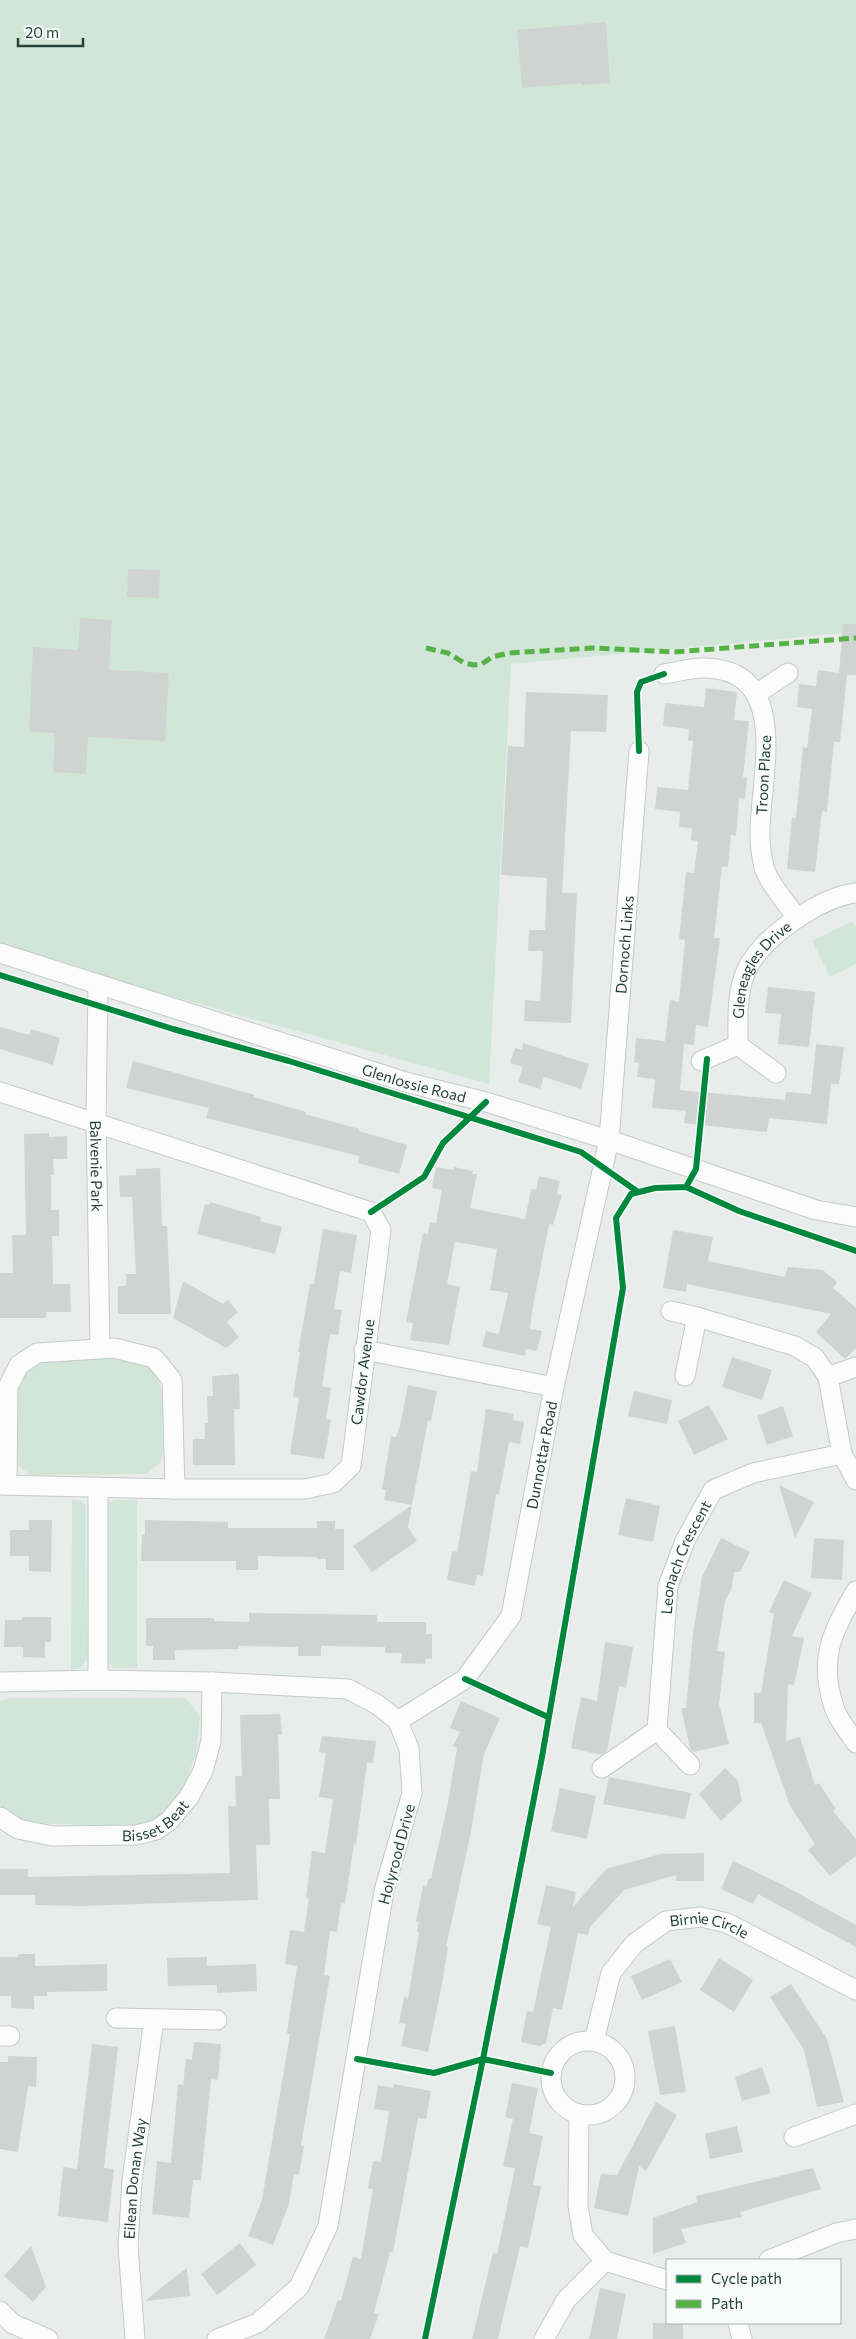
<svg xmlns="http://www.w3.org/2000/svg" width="856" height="2339" font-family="Commissioner,sans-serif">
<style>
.green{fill:#d1e6d8}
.building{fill:#cfd4d2}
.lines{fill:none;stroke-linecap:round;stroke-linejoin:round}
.street-casing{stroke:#c5cac8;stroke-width:21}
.street{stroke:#fcfcfc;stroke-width:19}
.quiet{stroke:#55b346;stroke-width:5;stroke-dasharray:10 5;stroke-linecap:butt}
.cycleway-casing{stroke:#f7fbf9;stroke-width:9}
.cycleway{stroke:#00873e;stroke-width:6}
.labels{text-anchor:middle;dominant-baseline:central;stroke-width:4.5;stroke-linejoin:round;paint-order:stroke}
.street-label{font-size:15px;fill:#24423a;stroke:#f7fbf9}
</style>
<rect width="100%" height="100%" fill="#e8edeb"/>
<!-- green -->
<path class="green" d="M0,0H856V632L511,664L489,1084L0,949Z
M853,921L856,927V964L830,977L812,941Z
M103,1356C176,1360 161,1394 163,1452L160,1463L146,1474L30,1475L19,1466L17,1459L18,1389L20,1377L34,1361Z
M72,1500L81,1501L86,1505L87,1660L80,1668L71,1670Z
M114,1500H137V1668H112L105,1656L107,1504Z
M9,1698H186L200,1717L196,1755L183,1788L160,1815L139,1827L30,1823L5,1812L0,1805V1702Z"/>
<!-- building -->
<path class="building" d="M606,22L610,83L582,85V83L522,88L517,30Z
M128,569L160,570L159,598L127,597Z
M80,618L112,620L109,670L169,673L165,741L88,737L86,774L53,772L55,733L29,732L33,647L78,650Z
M843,624H856V675H847L840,742H834L827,812L822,811L815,872L787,869L792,818H796L803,747L807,748L812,709L797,707L799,684L816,686L818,670L839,673Z
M706,688L737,692L734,720L749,721L743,777L747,778L745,799L739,798L736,836L731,835L728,867L722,866L714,938H720L708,1027L696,1025L694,1045L684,1044L680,1090L785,1100L786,1092L811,1094L816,1044L844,1047L839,1084H831L827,1124L769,1118L767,1132L684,1123L686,1111L652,1108L655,1079L637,1077L639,1063L634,1062L636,1038L665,1041L670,1000L679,1002L685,940L679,939L686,872L694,873L698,841L691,840L692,828L679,827L680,812L655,809L657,787L688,790L693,741L688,740L689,729L663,726L665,703L704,707Z
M526,692L608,695L606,732L571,731L562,893H577L571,1023L524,1021L525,1000L540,1001L543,951H528L529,930H545L547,878L501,875L508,746L524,747Z
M768,987L815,992L809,1047L778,1044L781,1014L765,1013Z
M0,1027L29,1035L31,1029L60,1038L53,1065L0,1049Z
M523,1043L589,1064L581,1089L544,1077L540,1089L518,1082L523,1067L510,1063L515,1048L522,1050Z
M133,1061L255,1095L254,1097L306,1112L305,1114L359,1129V1131L407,1145L399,1174L358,1163L359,1156L206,1118L209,1108L126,1088Z
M49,1133V1137L67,1136V1159H53L54,1175H51V1210H59V1236H52L53,1284H70L71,1312H46V1318H0V1273H13L12,1235H26L24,1134Z
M436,1167L454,1170V1167L473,1171L472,1174H477L470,1208L525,1219L531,1189L536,1190L539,1176L560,1181L557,1194L562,1195L553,1225L549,1224L532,1312L530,1329L542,1331L537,1351L526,1349L525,1356L482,1347L486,1331L499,1334L508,1293L490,1290L497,1249L455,1242L447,1284L460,1287L449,1345L410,1340L413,1323L406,1322L423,1233L428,1234L430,1222L436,1223L442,1190L432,1188Z
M160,1168L162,1226H167L171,1314H118V1286H126V1274H136L132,1197H120L119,1176L136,1175V1169Z
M210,1202L261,1217L260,1221L282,1227L275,1254L197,1234L205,1204L209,1205Z
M323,1229L357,1235L351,1273L340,1271L334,1309L342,1310L338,1335L330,1334L322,1386L331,1388L326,1419L331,1420L324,1459L290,1454L299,1398L293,1397L300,1352H298L310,1284H314Z
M673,1230L713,1237L708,1261L785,1277L788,1267L823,1270L837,1282L833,1288L856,1308V1348L845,1359L816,1332L831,1314L687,1284L686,1292L663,1288Z
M183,1281L223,1304L228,1300L238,1312L227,1322L239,1337L226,1348L173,1318Z
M732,1357L772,1370L762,1400L722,1387Z
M239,1374L240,1409H234L235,1465H193V1439H205V1423H208L207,1396H213L212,1376Z
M408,1385L437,1391L431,1421L428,1420L412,1505L384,1500L386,1490L382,1489L391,1436L396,1437L400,1426Z
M634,1391L672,1400L667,1424L628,1416Z
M709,1405L728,1439L694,1455L678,1421Z
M783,1406L793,1436L767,1445L757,1416Z
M486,1409L514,1414L513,1420L524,1422L520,1444L509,1442L499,1495L496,1494L483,1576L477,1575L475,1586L447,1580L452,1551L457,1552L471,1471L477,1472Z
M779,1485L814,1502L795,1538Z
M626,1498L660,1506L653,1542L618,1535Z
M412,1505L408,1527L417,1541L372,1572L353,1546Z
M29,1520H52L51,1572L29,1571V1556H10V1530H29Z
M145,1520L228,1522V1528H317V1521H335V1529H344V1570H326V1559H317V1557L258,1556V1570H236V1561H141L142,1535H145Z
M721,1538L750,1552L740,1572H734L732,1587L725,1601L717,1651L725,1652L719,1704L729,1744L693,1752L690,1748L681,1708H686L693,1634L702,1577Z
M814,1538L844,1540L842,1580L811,1578Z
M784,1580L812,1593L792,1636L804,1638L794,1685L788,1684L786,1741L800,1737L815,1785L819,1783L836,1809L833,1811L856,1839V1856L830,1876L808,1850L815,1844L790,1806L761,1723H754V1692L761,1693L774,1614L769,1612Z
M249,1613L377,1615V1622H426V1634H432V1659L426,1658L425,1664L401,1663L402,1653H385V1647L321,1646V1656H298V1647L239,1646V1649L175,1650V1660H153V1646H146V1618H214V1621L249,1622Z
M22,1617H51V1642H45V1658L23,1657V1647H4L5,1620H22Z
M605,1642L633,1647L626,1688L619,1686L607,1751L601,1755L571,1748L581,1697L597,1701Z
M461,1701L500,1718L484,1754L471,1832L446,1947H448L442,1984L428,2052L401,2046L406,2024L399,2023L404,1997L408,1998L419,1932H417L419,1922H416L423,1885L427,1886L428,1879H431L448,1803L457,1748L453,1746L460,1732L450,1728Z
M280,1714L282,1735H278L280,1799H269L270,1845H256L258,1900L81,1906L35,1905V1895H0V1869H28V1877L230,1873L228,1806H236L235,1776H242L240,1715Z
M322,1736L376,1741L373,1763L367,1762L356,1845L354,1844L345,1904L341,1903L337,1932L330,1931L324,1975L330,1976L301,2145L304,2146L299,2175L294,2174L289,2204L273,2245L248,2236L262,2200L290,2034L287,2033L297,1966L285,1964L290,1930L304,1932L309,1899L306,1898L312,1851L325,1853L333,1799L319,1797L326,1753L319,1752Z
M725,1768L738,1781L742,1801L721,1821L699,1794Z
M609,1777L691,1793L685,1819L603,1804Z
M560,1788L596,1796L587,1839L551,1831Z
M704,1853V1881H676V1875L624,1890L590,1927L588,1935L578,1933L562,2010L553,2008L546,2043L540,2046L521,2042L527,2011L533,2012L551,1927L537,1924L546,1885L576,1892L573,1907L606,1869L660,1854Z
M733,1861L781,1884L856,1925V1947L758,1894L753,1904L721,1889Z
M18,1954H35V1966L107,1964V1991L47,1992V1996H34V2009L11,2008V1996H0V1957H18Z
M207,1957V1966L256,1964L257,1991L217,1993V1985L168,1986L167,1958Z
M719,1958L753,1980L734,2012L700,1990Z
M670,1959L682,1982L642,2000L631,1976Z
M791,1984L827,2039L844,2102L817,2107L804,2050L770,1997Z
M675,2026L686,2092L660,2095L648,2031Z
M194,2042L221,2044L218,2080L211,2079L201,2180H193L189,2218L152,2214L157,2161L171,2163L178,2084L183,2085L186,2059L192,2060Z
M92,2044L118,2047L104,2168L114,2169L108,2222L58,2216L63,2167L77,2169Z
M8,2056L37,2057L36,2087L28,2086L18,2152L0,2149V2062H8Z
M762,2067L771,2093L742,2101L735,2077Z
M512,2083L538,2088L529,2133L543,2136L533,2185L541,2186L528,2248L520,2246L498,2339H472L493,2253L497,2254L515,2168L503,2166L513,2119L505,2117Z
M394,2084L431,2091L426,2119L418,2118L393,2252H390L374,2313L379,2314L370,2339H324L338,2300L341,2301L353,2257L361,2259L373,2189L368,2188L373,2161L381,2162L389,2111L374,2109L378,2085L393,2088Z
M656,2102L677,2115L646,2171L639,2166L628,2216L594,2208L601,2174L617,2175Z
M737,2126L743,2152L710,2159L705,2134Z
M813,2168L821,2189L740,2212L742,2217L681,2229L686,2243L653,2254V2218L697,2202L696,2196Z
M240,2243L256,2265L217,2295L201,2274Z
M31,2246L46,2287L33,2302L4,2276Z
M187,2268L190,2296L145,2301L167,2283Z
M600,2288L626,2294L617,2339H589Z
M653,2323H683V2339H653Z"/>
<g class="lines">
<!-- street casing -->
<g class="street-casing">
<g id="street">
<path d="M664,674C678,672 693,667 706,668C795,671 758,784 760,837C760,847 762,858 764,867C767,881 789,906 797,918"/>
<path d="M756,694L788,673"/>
<path id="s1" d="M0,953L409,1083L486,1102L609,1140L816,1210L856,1217"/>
<path id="s2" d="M98,984L96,1121L100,1348"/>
<path d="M701,1061L738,1045"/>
<path id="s3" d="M776,1073L738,1045C738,1020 736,992 747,969C763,936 821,897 856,893"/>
<path d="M0,1092L371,1212L381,1230L351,1466L333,1483L305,1489H175L0,1485"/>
<path d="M671,1311L697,1317L795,1346L815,1358L828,1377L842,1454L856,1480"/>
<path d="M364,1350L554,1387"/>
<path d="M685,1376L697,1317"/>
<path d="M828,1377L856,1367"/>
<path d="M7,1485L8,1387L19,1365L37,1353L114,1348L154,1358L172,1380L175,1489"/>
<path d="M98,1487V1680"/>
<path d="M856,1591C832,1633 818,1658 834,1707C837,1719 849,1732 856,1743"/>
<path d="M0,1682L98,1680L212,1682L348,1689L378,1705L398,1721L409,1749L412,1793L384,1891L328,2226L299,2287L258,2323L217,2339"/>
<path id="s4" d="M398,1721L465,1679L511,1616L554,1387L609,1140L639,751"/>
<path id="s5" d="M690,1765L657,1730L668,1586L685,1541L713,1490L753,1473L842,1454"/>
<path d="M602,1768L657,1730"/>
<path id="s6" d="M0,1817L18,1829L52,1836L136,1835L156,1830L169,1821L189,1797L203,1771L211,1741L212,1682"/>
<path d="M116,2018L217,2020"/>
<path d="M0,2036H10"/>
<path id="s7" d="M594,2041L611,1973L634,1944L666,1921L701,1917L727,1923L856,1990"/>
<circle cx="588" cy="2078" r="37"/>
<path d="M579,2114L578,2206L583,2235L605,2261L667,2280"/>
<path d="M794,2137L856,2114"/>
<path d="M769,2260L836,2233L856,2229"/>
<path d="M0,2311L13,2324L48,2339"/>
<path d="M738,2323L742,2339"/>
<path id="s8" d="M135,2339L128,2246L132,2181L154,2019"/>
<path d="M544,2339L566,2300L605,2261"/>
</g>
</g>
<!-- street -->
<use href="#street" class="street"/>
<!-- quiet -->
<path class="quiet" d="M426,648L448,653L464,663L474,665L482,664L492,657L509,653L593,648L674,652L856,638"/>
<!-- cycleway casing -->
<g class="cycleway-casing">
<path id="cycleway" d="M639,751L637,692L641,682L664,674
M0,975L173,1029L289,1061L581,1152L638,1192
M686,1187L696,1169L707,1059
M371,1212L424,1177L443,1143L486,1102
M465,1679L548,1717
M357,2059L434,2073L483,2059L551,2073
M425,2339L483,2059L542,1757L623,1288L616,1218L631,1194L655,1188L686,1187L739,1211L856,1251"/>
</g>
<!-- cycleway -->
<use href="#cycleway" class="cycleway"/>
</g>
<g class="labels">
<!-- street labels -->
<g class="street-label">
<text transform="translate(763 775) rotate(-87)">Troon Place</text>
<text stroke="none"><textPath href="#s4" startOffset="839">Dornoch Links</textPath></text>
<text stroke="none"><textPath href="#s3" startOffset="130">Gleneagles Drive</textPath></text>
<text stroke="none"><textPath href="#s1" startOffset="434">Glenlossie Road</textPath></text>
<text stroke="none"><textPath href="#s2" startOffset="182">Balvenie Park</textPath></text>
<text transform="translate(362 1372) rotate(-83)">Cawdor Avenue</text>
<text stroke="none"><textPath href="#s4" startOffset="321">Dunnottar Road</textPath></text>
<text stroke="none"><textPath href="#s5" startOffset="225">Leonach Crescent</textPath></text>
<text stroke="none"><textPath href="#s6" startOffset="164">Bisset Beat</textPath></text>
<text transform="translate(396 1854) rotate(-75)">Holyrood Drive</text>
<text stroke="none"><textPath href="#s7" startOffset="191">Birnie Circle</textPath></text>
<text stroke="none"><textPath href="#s8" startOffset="161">Eilean Donan Way</textPath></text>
</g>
</g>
<!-- legend -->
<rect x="666" y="2259" width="175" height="65" fill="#f7fbf9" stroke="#a3b1ad"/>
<rect x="676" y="2275" width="25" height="8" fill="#00873e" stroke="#a3b1ad"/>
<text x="711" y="2284" font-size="15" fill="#24423a">Cycle path</text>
<rect x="676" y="2300" width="25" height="8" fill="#55b346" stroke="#a3b1ad"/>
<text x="711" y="2309" font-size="15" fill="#24423a">Path</text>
<!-- scale -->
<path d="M18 38v8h65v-8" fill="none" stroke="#24423a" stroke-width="2.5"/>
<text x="25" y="38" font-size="15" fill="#24423a" stroke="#f7fbf9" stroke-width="4" paint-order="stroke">20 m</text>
</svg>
